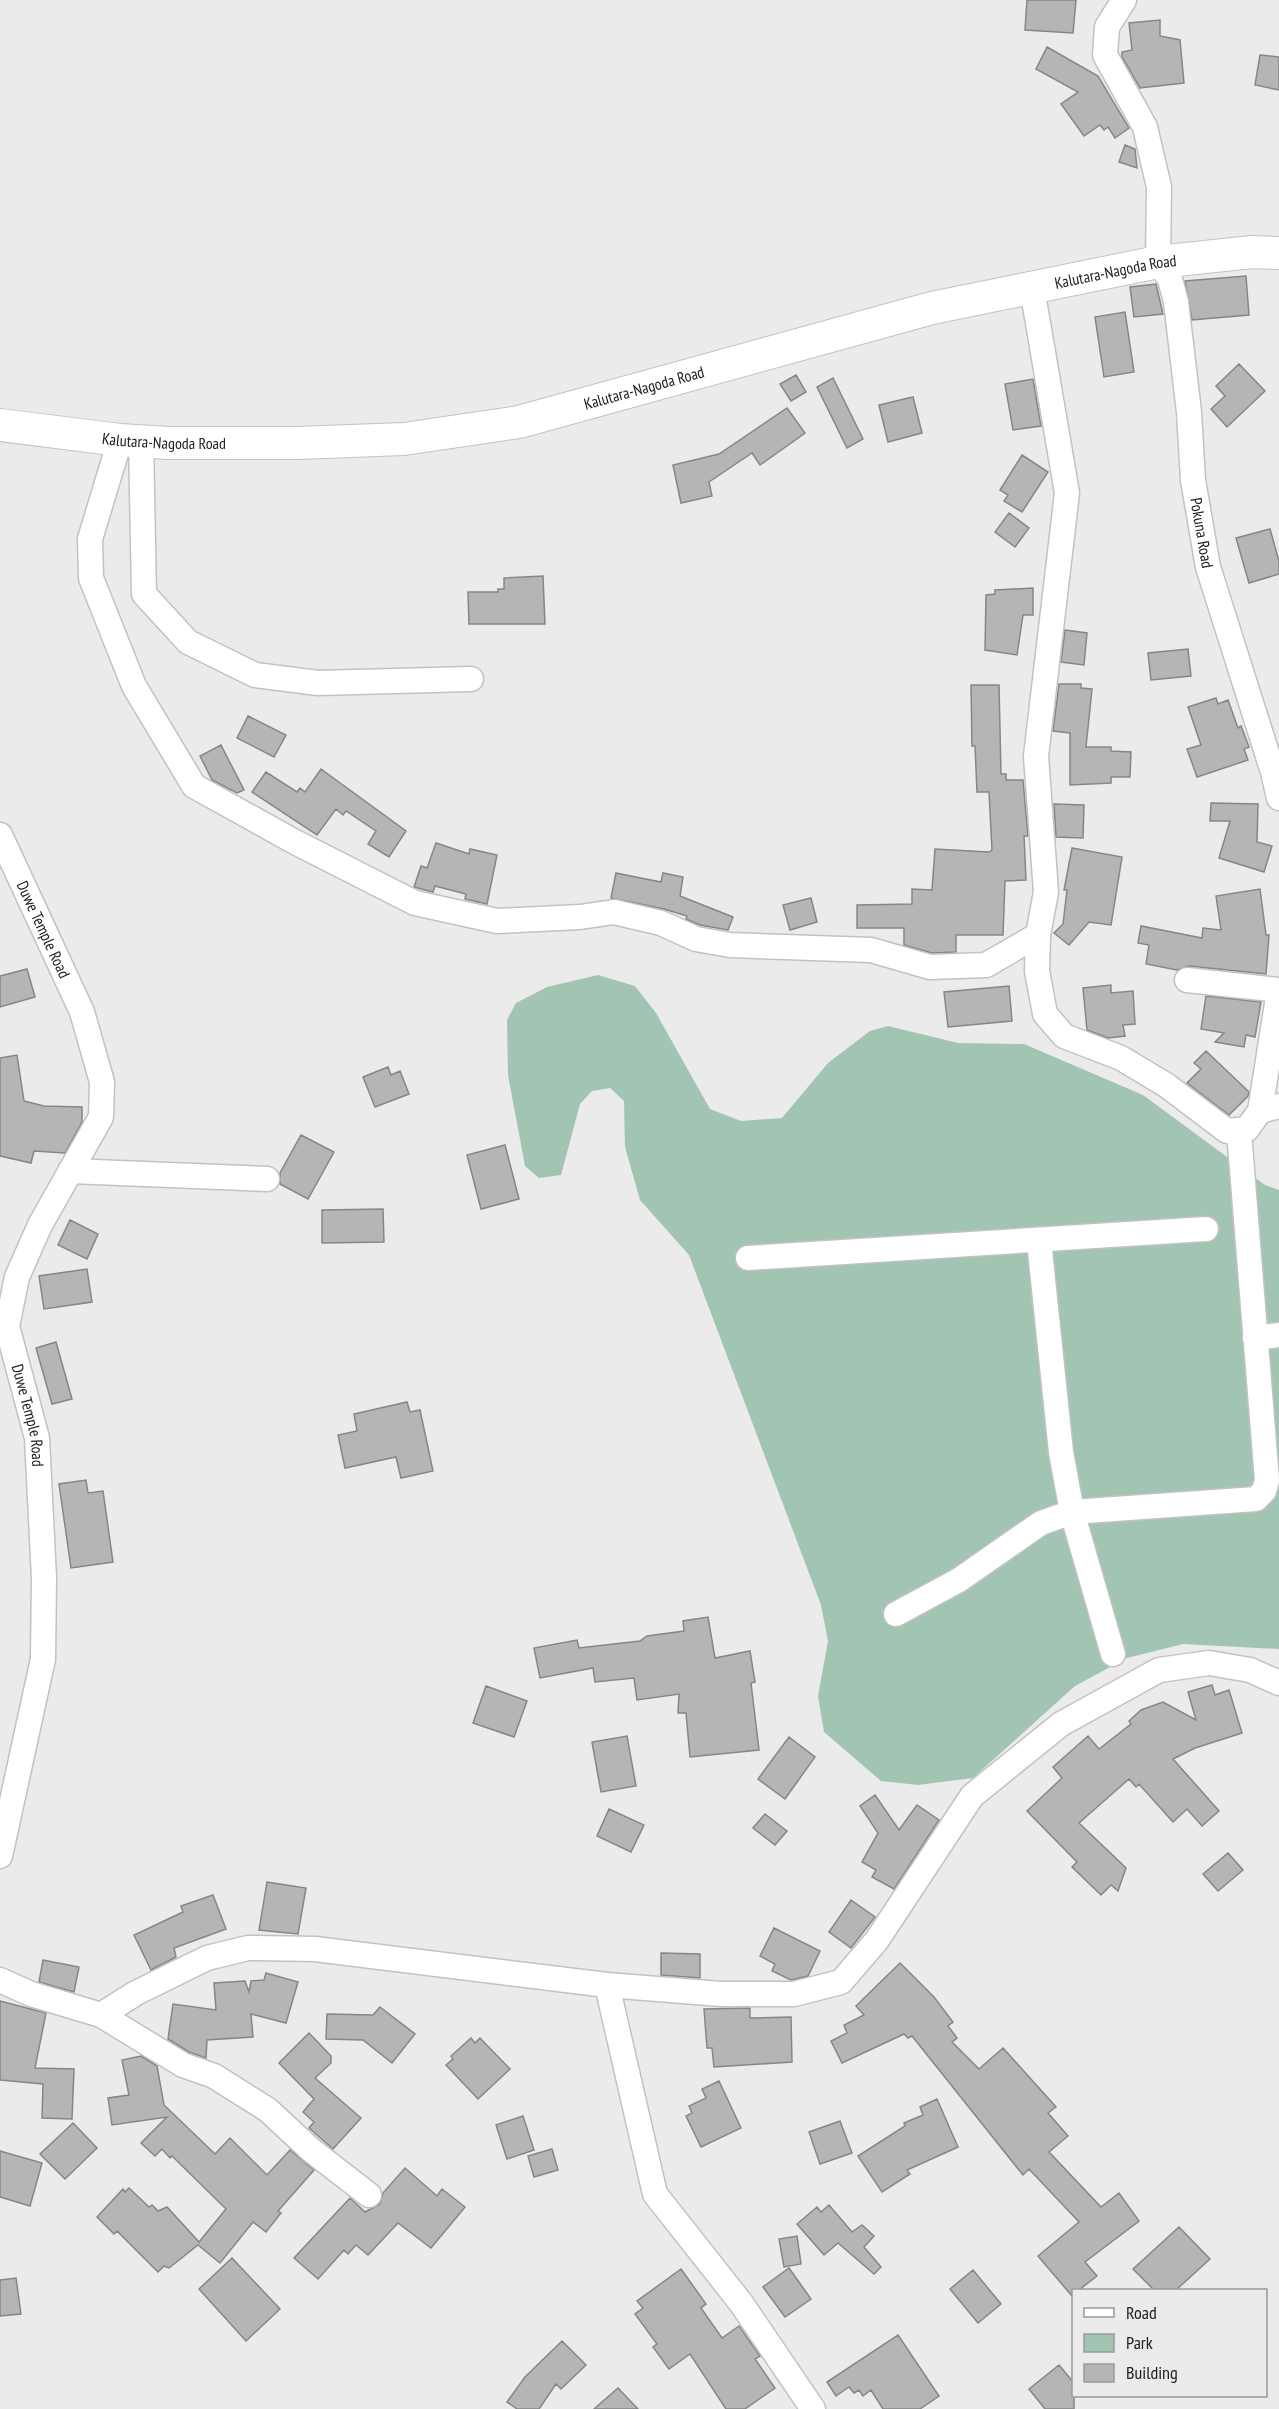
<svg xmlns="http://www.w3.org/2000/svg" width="1279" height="2409" font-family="'PT Sans Narrow',sans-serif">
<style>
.green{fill:#a2c4b3}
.building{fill:#b6b5b4;stroke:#868685;stroke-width:1.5}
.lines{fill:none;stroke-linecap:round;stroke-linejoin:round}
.minor-casing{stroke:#c2c2c3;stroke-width:27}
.major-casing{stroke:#c2c2c3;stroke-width:34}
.minor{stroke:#fff;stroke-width:24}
.major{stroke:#fff;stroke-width:32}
.labels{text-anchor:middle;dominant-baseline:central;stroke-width:4.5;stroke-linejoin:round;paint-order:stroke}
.street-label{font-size:16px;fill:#202020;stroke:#ebebec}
</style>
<rect width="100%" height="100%" fill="#ebebec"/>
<!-- green -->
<path class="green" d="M598,975L635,986L656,1013L710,1109L741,1121L782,1118L828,1063L870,1031L888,1026L958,1043L1024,1044L1143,1095L1265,1185L1279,1190V1649L1183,1644L1127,1658L1075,1686L973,1778L918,1785L881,1781L824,1732L818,1696L828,1641L821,1605L689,1255L640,1200L625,1147L624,1101L610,1088L592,1091L580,1104L561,1175L539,1178L525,1166L508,1075L507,1020L516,1003L547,987Z"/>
<!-- building -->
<path class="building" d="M1027,0H1076L1073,33L1025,30Z
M1160,20V36L1180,40L1184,83L1140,88L1122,57V52L1132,50L1129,23Z
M1047,47L1098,76L1129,128L1115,138L1108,127L1104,130L1100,125L1084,136L1061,104L1078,92L1036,69Z
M1260,55L1279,57V90L1255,85Z
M1125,145L1135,149L1137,168L1119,162Z
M1246,276L1249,315L1192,320L1185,281Z
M1156,284L1163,314L1134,317L1130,287Z
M1125,312L1134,372L1104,377L1095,317Z
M1239,364L1265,391L1227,427L1211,409L1225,396L1216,386Z
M796,375L806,392L791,401L780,384Z
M833,378L863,439L847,448L817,387Z
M1033,379L1041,426L1013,430L1005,384Z
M913,397L922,433L888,442L879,405Z
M787,408L805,433L760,465L752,453L709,482L712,496L681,503L673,465L719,454Z
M1022,455L1048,472L1022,512L1004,501L1008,495L1000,490Z
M1009,513L1029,528L1015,547L995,532Z
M1270,529L1279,561V574L1249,583L1236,538Z
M543,576L545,624H469L468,592H498V589H504V578Z
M1033,588V615H1023L1017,655L985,650L986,595L995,594V590Z
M1065,630L1087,633L1084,665L1061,662Z
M1188,649L1191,676L1151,680L1148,653Z
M1059,684H1081V688L1092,689L1086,747H1111V751L1131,752L1130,777H1111V783L1070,785V733L1053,731Z
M971,685H999L1001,774H1006V780H1023L1028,836H1024L1026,880L1005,881L1003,935H956V952L932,953L904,945V928H857V905L912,904V889L932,890L935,849L989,852L992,850L989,792H977L975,746H972Z
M1216,698L1218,704L1228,700L1238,728L1241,726L1249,747L1244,749L1248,760L1197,777L1187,749L1201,745L1188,707Z
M248,716L286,735L274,757L237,738Z
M221,745L244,790L237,793L212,780L200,756Z
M321,769L406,831L389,857L368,844L376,831L346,811L343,815L336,809L317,835L252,792L266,772L297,792L300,788L305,792Z
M1211,803L1258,804L1257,842L1272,846L1264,872L1219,858L1230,821H1210Z
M1054,804L1084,805L1083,838L1056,837Z
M436,843L469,854L470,849L497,855L487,904L465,899L466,894L435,886L433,892L414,887L421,866L427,868Z
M1072,848L1122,857L1111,925L1089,922L1069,945L1054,933L1063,924L1067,890H1064Z
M616,873L661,882L663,873L683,877L680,896L733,917L728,930L700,925L686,919L687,916L664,909L611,898Z
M1260,889L1266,935H1269L1266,974L1189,966L1177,970L1146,964L1149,945L1138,943L1141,926L1202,938L1203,928L1221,930L1216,896Z
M811,898L817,922L790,930L783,905Z
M27,969L35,997L0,1007V976Z
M1111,985V993L1133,991L1135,1024L1123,1025L1125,1036L1108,1038L1087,1030L1083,988Z
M1009,986L1012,1021L948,1027L944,992Z
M1206,996L1261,1002L1255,1037L1246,1035L1244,1047L1215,1042L1224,1033L1201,1029Z
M1206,1051L1249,1092L1248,1096L1229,1115L1187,1083L1201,1069L1194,1063Z
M17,1055L24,1101L44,1106L82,1107V1122L65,1153L34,1151L31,1163L0,1156V1058Z
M388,1067L391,1075L400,1071L409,1094L375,1107L363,1077Z
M301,1135L334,1152L308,1199L280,1184V1173Z
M505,1145L519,1199L481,1209L467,1155Z
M383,1209L384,1242L322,1243V1210Z
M70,1220L98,1234L87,1259L58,1245Z
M87,1269L92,1302L44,1309L39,1276Z
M56,1342L72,1399L52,1404L36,1348Z
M407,1402L410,1412L420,1410L433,1471L401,1478L396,1457L345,1468L338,1435L357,1431L354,1414Z
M86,1480L88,1493L103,1491L113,1562L71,1568L59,1484Z
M708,1617L715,1658L750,1651L755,1682L751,1683L759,1750L690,1757L686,1713H678L679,1694L637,1700L634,1678L595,1682L593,1668L540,1678L534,1648L577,1640L579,1648L640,1641L647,1636L684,1631L683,1621Z
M1212,1685L1215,1695L1229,1690L1242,1733L1195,1748L1173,1759L1219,1811L1202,1826L1187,1809L1173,1822L1139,1784L1136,1787L1129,1779L1079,1823L1126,1868L1118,1891L1111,1885L1101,1895L1072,1867L1077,1862L1027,1811L1062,1778L1053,1767L1088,1736L1099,1749L1131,1724L1129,1721L1141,1710L1163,1702L1196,1720L1188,1692Z
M486,1686L527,1701L514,1737L473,1723Z
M627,1736L636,1786L601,1792L592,1742Z
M789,1737L815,1757L785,1799L758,1779Z
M875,1795L899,1830L917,1805L939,1820L894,1889L872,1877L876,1870L862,1862L878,1833L860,1806Z
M609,1809L644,1825L631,1852L597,1836Z
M765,1814L787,1831L775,1845L753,1828Z
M1228,1853L1243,1870L1218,1891L1203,1874Z
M267,1882L306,1888L298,1934L259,1930Z
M213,1895L226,1929L174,1948L176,1957L151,1970L134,1935L183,1912L181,1906Z
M851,1900L875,1917L851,1948L829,1932Z
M774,1928L820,1951L808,1976L791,1980L772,1971L775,1964L760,1956Z
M661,1953L700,1954V1978L661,1975Z
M43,1960L79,1967L74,1992L39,1982Z
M900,1963L934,1997L953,2022L948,2026L957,2038L952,2042L979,2069L1003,2048L1056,2107L1048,2113L1068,2136L1049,2152L1101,2207L1119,2193L1139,2221L1085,2262L1097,2276L1079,2290H1074L1072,2296L1038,2256L1079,2222L1029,2169L1023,2175L912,2036L908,2038L904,2034L842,2063L831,2041L847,2033L844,2025L864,2015L856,2006Z
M266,1973L298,1982L286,2023L251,2014L253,2037L207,2040L206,2058L189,2052L168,2039L173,2004L216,2010L214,1983L245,1981L249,1992L251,1981L264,1980Z
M0,2001L46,2013L35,2068L74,2069L72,2119L42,2118L43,2084L0,2080Z
M380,2007L415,2034L392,2063L363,2040L326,2039L327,2014L373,2015Z
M750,2008V2018L791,2017L792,2062L714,2067L712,2048H707L704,2009Z
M309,2033L331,2056V2063L315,2078L361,2118L333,2149L309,2128L314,2122L303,2112L314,2099L279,2063Z
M471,2038L475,2043L480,2038L510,2069L478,2099L446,2065L453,2059L451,2056Z
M141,2056L157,2066L164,2105L215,2154L230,2138L267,2175L290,2150L314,2170L278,2211L281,2213L266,2232L253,2222L220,2263L198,2245L169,2268L164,2266L158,2272L117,2231L114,2234L97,2217L123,2189L125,2192L129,2188L149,2207L152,2205L158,2211L167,2207L199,2242L226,2209L172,2156L170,2158L162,2149L155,2156L141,2143L167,2117L112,2125L108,2098L129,2095L122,2060Z
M719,2081L741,2128L701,2147L686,2116L692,2113L689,2106L706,2098L702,2089Z
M937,2099L958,2147L907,2170L910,2174L882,2192L858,2156L905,2126L904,2123L923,2115L920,2107Z
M523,2116L534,2150L507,2159L496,2125Z
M840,2121L852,2153L820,2164L809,2132Z
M73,2123L97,2148L65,2179L40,2154Z
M552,2149L558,2170L534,2177L528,2156Z
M0,2151L42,2163L30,2206L0,2197Z
M405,2168L437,2196L442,2189L465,2207L431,2248L398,2223L368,2255L356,2245L348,2254L344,2250L318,2279L294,2258L350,2198L365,2212L380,2204L383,2193Z
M829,2205L852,2232L862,2225L874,2236L864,2247L881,2267L874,2274L838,2243L824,2255L797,2224L817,2207L821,2212Z
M1179,2227L1210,2259L1176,2290H1154L1133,2269Z
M797,2236L801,2264L784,2267L779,2239Z
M232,2258L280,2309L246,2341L199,2289Z
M789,2268L811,2299L785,2317L763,2287Z
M681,2269L706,2304L701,2308L722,2338L739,2326L760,2356L755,2359L775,2388L745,2409H726L690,2354L669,2369L653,2347L657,2344L635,2314L643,2308L637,2301Z
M973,2270L1001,2304L978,2323L950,2289Z
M16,2278L21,2314L0,2316V2280Z
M898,2335L939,2396L920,2409H883L871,2390L863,2396L859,2390L854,2393L849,2387L836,2396L827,2382Z
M562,2341L586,2365L561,2389L556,2384L539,2409H517L507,2402L525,2377Z
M1059,2365L1074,2383V2409H1045L1029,2389Z
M618,2388L638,2409H594Z"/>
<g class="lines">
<!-- minor casing -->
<g class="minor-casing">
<g id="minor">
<path id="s1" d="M1124,0L1107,27L1105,55L1145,127L1159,187L1158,262L1170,279L1176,302L1189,412L1193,480L1208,567L1273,772L1279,798"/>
<path d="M1032,288L1067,493L1036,756L1046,892L1038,935L1037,971L1045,1014L1064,1036L1121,1058L1166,1085L1227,1131L1247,1129L1260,1111L1279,1106"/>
<path d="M120,440L90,539L91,578L134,686L194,786L295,842L415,903L497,921L580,917L614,912L661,923L696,939L730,945L871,950L930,967L986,965L1038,935"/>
<path d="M141,441L144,594L188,642L255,675L318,683L471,679"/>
<path id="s2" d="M0,835L82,1012L102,1082L101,1117L40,1225L17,1277L7,1326L37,1438L44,1578L43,1659L0,1856"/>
<path d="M1187,980L1279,990"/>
<path d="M1260,1111L1279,991"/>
<path d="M70,1171L267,1179"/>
<path d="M1039,1241L1061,1452L1072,1512L1113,1654"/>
<path d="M748,1258L1206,1229"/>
<path d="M1255,1338L1279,1335"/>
<path d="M896,1614L959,1580L1041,1523L1072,1512L1256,1499L1264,1491L1267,1480L1239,1132"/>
<path d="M0,1980L31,1994L101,2015L183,2065L214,2076L268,2110L311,2150L369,2195"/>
<path d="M607,1985L655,2194L741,2303L813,2409"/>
<path d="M101,2015L136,1993L207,1958L248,1948L315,1949L607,1985L721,1994H794L841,1982L877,1940L972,1796L1061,1724L1159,1670L1209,1663L1250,1670L1279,1683"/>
</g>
</g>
<!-- major casing -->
<g class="major-casing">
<g id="major">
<path id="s3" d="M0,425L120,440L169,443H297L404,439L519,422L932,308L1158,262L1252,252L1279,253"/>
</g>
</g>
<!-- minor -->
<use href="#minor" class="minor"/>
<!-- major -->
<use href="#major" class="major"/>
</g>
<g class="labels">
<!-- street labels -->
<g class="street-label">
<text stroke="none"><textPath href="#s3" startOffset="1137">Kalutara-Nagoda Road</textPath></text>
<text stroke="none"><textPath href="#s3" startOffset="651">Kalutara-Nagoda Road</textPath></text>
<text stroke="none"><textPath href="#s3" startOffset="165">Kalutara-Nagoda Road</textPath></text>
<text stroke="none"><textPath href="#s1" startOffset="556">Pokuna Road</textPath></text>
<text stroke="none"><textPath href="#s2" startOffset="104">Duwe Temple Road</textPath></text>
<text stroke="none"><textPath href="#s2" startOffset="626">Duwe Temple Road</textPath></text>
</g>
</g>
<!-- legend -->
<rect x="1072" y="2289" width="195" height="108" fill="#ebebec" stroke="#9a9a9a" stroke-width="1.5"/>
<rect x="1084" y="2308" width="30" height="9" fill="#ffffff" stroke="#9a9a9a" stroke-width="1.5"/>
<text x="1126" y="2319" font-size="18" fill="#202020">Road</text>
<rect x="1084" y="2334" width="30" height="18" fill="#a2c4b3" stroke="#9a9a9a" stroke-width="1.5"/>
<text x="1126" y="2349" font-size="18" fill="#202020">Park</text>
<rect x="1084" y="2364" width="30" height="18" fill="#b6b5b4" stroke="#9a9a9a" stroke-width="1.5"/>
<text x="1126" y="2379" font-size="18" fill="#202020">Building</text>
</svg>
